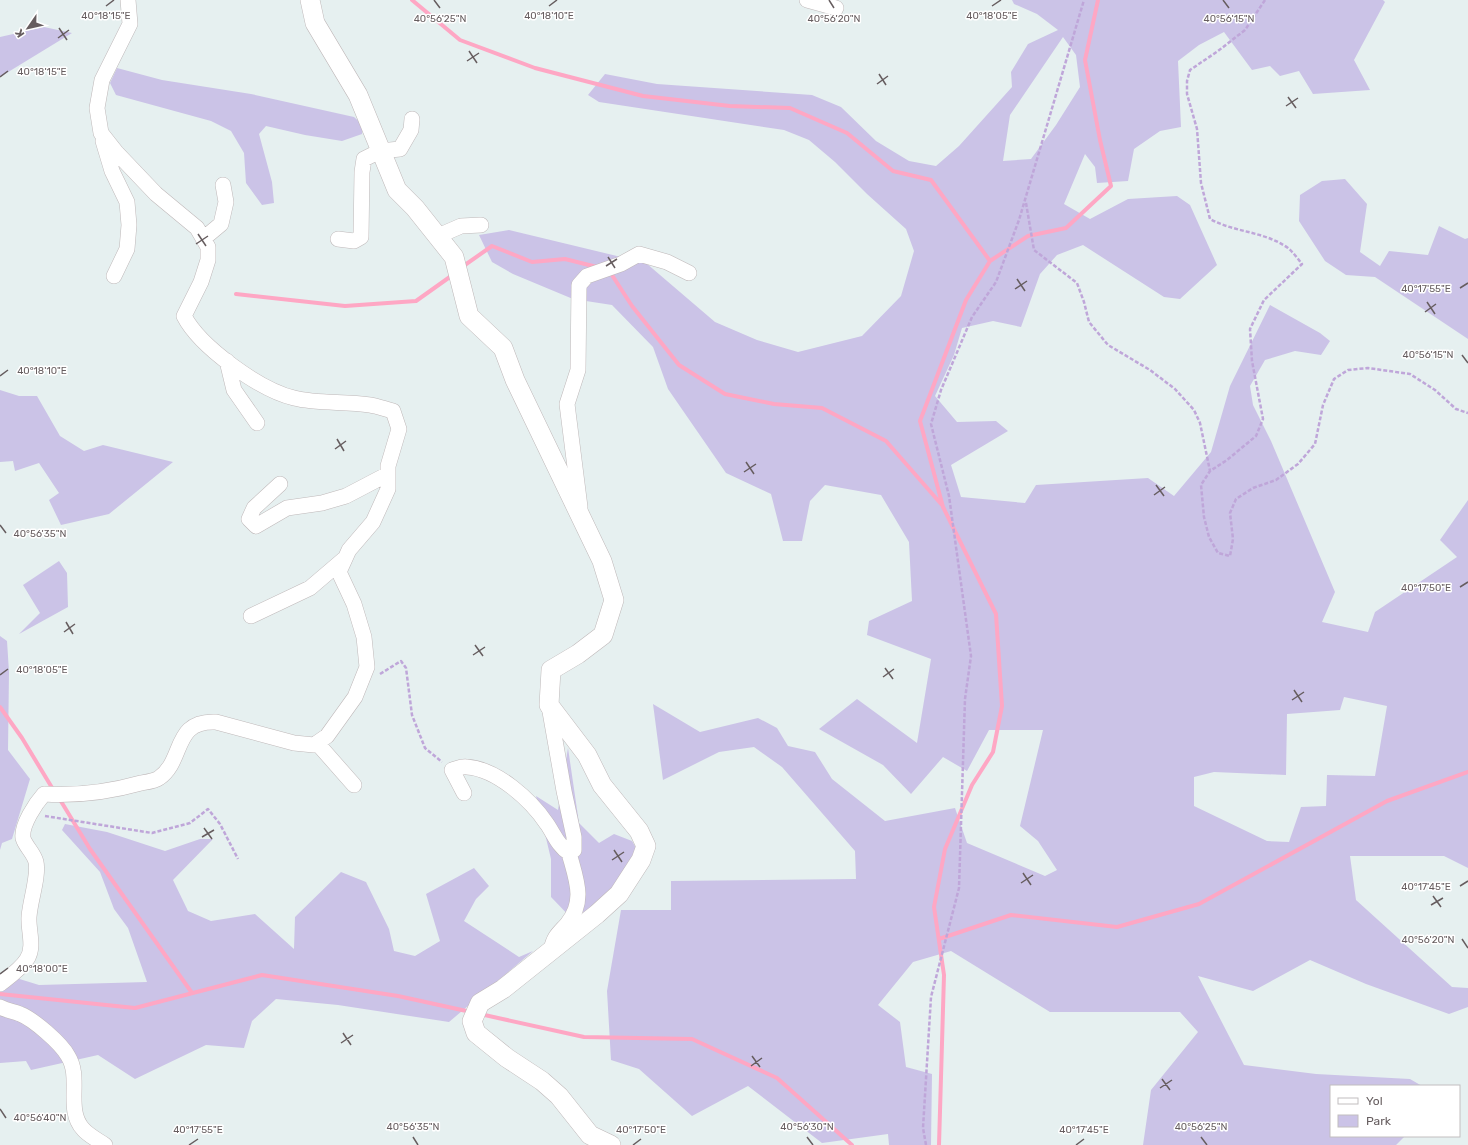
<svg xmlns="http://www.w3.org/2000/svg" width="1468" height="1145" font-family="Rubik,sans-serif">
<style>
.green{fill:#cbc3e7;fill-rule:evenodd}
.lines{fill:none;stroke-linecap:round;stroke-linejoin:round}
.stream{stroke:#fea7c4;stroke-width:4}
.minor-casing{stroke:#bfb8b9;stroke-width:16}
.tertiary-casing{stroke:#bfb8b9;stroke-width:20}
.path{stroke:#bfa6d9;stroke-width:2.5;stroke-dasharray:4 2;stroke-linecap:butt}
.minor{stroke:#fff;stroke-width:15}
.tertiary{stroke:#fff;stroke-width:19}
.ticks{fill:none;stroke:#665d5f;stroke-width:1.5}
.ticks-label{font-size:10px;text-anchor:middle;fill:#665d5f;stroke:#fff;stroke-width:3;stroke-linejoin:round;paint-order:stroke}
</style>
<rect width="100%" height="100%" fill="#e6f0f0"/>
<!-- green -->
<path class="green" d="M1012,0H1383L1385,2L1354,60L1370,90L1313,94L1299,71L1280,76L1270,66L1252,70L1224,32L1199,45L1178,61L1181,127L1160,131L1134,149L1128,181L1097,183L1095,167L1085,154L1064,204L1090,219L1128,199L1177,196L1190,205L1217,265L1180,299L1164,297L1083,245L1057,255L1040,274L1021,327L993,321L962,328L954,355L935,396L957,422L996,421L1008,431L951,465L961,497L1025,503L1036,485L1148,478L1174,496L1211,452L1230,386L1270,305L1320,333L1330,341L1321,355L1295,351L1265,360L1250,386L1253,405L1271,441L1335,592L1322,622L1368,632L1375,612L1457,557L1440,540L1468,500V868L1444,856H1350L1356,900L1452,987L1468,988V1007L1449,1014L1366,984L1310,960L1253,991L1198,976L1244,1065L1316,1074L1410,1079L1422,1086H1331V1136H1405L1396,1145H1143L1151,1090L1198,1032L1180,1012H1050L951,951L913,962L878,1005L900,1022L906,1067L932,1074L931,1145H889L888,1134L822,1143L748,1086L692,1116L639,1069L611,1060L607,991L621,910H671V881L856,879L855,851L782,767L754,747L719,752L663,780L653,704L700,732L758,718L777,728L788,746L815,752L832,779L885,821L955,808L967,843L1045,876L1057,870L1038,841L1020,826L1043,730H989L967,771L943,757L911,794L883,765L819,729L857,699L917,743L931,659L867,635L869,621L912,601L909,542L881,495L825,485L810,501L802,541H783L771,494L726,473L668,389L653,347L612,305L573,299L513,274L492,262L479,235L509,230L646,263L715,322L757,340L798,352L862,336L901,296L914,251L906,229L867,194L835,162L809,140L784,130L599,102L588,95L605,74L657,84L812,95L841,107L876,141L909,161L936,166L959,146L1012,87L1011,72L1028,44L1058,30L1037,14L1014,4ZM1063,37L1076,55L1080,87L1056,125L1031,159L1003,161L1010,115ZM1344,697L1387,706L1375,776L1327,775L1326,806L1301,807L1289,842L1267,841L1194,806V777L1214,772L1286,775L1287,714L1340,710Z
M44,27L72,33L0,77V37Z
M117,68L162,80L251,94L354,117L363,125L362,134L342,141L305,135L266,126L259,134L272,182L274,203L262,205L246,183L244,153L231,131L211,121L116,95L110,83Z
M1345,179L1367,204L1360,252L1380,266L1389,251L1428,255L1439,226L1465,239L1468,238V339L1375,277L1346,275L1325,261L1299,221L1300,195L1322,181Z
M0,390L19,396H37L60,436L84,451L103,445L173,462L109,514L61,525L49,500L59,493L39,463L15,471L13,461L0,462Z
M59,561L67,573L68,607L19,634L40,613L23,585Z
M0,636L7,641L9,672L8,750L30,779L12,839L2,843L0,850Z
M568,748L579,823L599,843L614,834L632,841L636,848L624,880L577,924L551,897V859L536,796L558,810Z
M65,824L107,832L165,851L200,839H213L173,880L188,911L211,921L255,914L294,949L295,917L341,872L366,882L389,929L394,951L415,956L440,941L426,894L474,868L489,886L476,899L464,921L519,957L533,951L449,1022L338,1005L276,999L252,1021L244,1048L206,1045L135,1079L98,1055L31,1070L26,1061L0,1063V973L39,985L147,982L128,928L114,909L100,872L62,830Z"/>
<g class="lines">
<!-- stream -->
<path class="stream" d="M412,0L460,40L535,68L643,96L730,106L790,108L847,133L893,171L931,180L990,261
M462,267L492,246L532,262L565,259L597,267
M610,272L632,306L679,365L725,394L774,404L822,408L886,441L942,505
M236,294L345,306L416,301L454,274
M0,707L22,738L54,791
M59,798L90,849L192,993
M939,939L1011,915L1117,927L1199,904L1387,801L1468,772
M0,994L135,1008L262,975L398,996L471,1012
M480,1014L584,1037L692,1039L777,1078L852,1145
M939,1145L944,975L934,907L945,849L972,785L993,752L1002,706L996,614L943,507L920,421L966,300L990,261L1028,236L1066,228L1111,186L1100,140L1085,60L1098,0"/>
<!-- minor casing -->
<g class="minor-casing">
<path id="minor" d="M807,0L836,8
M103,141L112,171L127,202L129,225L127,249L114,276
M438,236L461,226L481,225
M203,239L221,224L226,202L223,185
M338,239L354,241L361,237L362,172L364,159L380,151L400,149L411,130L412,119
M227,361L234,390L257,423
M280,484L254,508L249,519L256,526L287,508L322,503L346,496L388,474
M580,507L567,404L578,370L579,285L587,276L621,264L639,254L667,262L689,273
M251,616L310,588L344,559
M317,743L354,785
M464,793L452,770C456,769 462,766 467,767C497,769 531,800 547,824C554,834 558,846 569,853L574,850V837L564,791L549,706
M551,950C554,936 558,934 567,924C586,901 576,879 569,853
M0,984C9,977 21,969 27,959C35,947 28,930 29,917C30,901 39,876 36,862C34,853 25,846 23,838C21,825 36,803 44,794C77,796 109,792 141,783C147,782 155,781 159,778C185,760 172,720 216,722L294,743L314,745L327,736L355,697L367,667L364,637L354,604L339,572L349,550L373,522L388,489V466L399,429L393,411C385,409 377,406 370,405C345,401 318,404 294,398C260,390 200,347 184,316L201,282L208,260V247L197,228L156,194L116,152L101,133L97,108L102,80L130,24L128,0
M0,1007C7,1011 13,1011 20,1014C33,1019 61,1043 68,1056C82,1078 65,1109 83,1129C89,1136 98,1140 105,1145"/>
</g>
<!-- tertiary casing -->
<g class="tertiary-casing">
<path id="tertiary" d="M310,0L315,23L358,95L397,190L415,208L454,257L469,316L503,348L515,380L602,561L614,600L603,635L578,654L551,670L549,705L587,755L602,785L639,831L646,846L641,860L619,894L597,914L503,989L480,1003L472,1021L476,1033L507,1058L542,1081L559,1096L590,1135L611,1145"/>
</g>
<!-- path -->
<path class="path" d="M1265,0L1245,30L1218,51L1190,70L1187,81V94L1197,129L1201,183L1210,219C1236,233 1264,231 1288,248C1293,252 1298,259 1302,264L1264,300L1250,329L1252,361L1263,419L1256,436L1227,460L1210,471L1201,485L1204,517L1209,537L1218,553L1230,556L1233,539L1230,513L1236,499L1253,488L1276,480L1298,464L1315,444L1323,405L1334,379L1348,370L1368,368L1410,374L1435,390L1456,409L1468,413
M1026,203L1034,250L1077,283L1084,302L1089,322L1108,345L1150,370L1175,389L1194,410L1200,423L1210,471
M380,674L401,661L406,668L412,715L425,748L442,762
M45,816L152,833L190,823L208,809L220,824L238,859
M926,1145L923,1128L931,997L959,888L965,699L971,656L949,496L931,424L941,390L972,317L996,282L1019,220L1084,0"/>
<!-- minor -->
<use href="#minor" class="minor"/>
<!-- tertiary -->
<use href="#tertiary" class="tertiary"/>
</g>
<!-- ticks -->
<path class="ticks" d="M434,0L440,8M829,0L834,8M1223,0L1229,8M106,6L114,0M549,6L557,0M992,6L1001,0M59,28L67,40M58,38L69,30M469,51L477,63M467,61L479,53M879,74L886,85M0,77L8,71M877,84L888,76M1288,97L1296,108M1286,106L1298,98M198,234L206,246M196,244L208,236M608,257L615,268M606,266L617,259M1017,279L1025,291M1460,288L1468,283M1015,289L1027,281M1427,302L1435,314M1425,312L1436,304M1462,355L1468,363M0,376L8,370M337,439L344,451M335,449L346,441M746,462L754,474M744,472L756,464M1156,485L1164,496M1154,495L1165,487M0,525L6,533M1460,587L1468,582M66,622L73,634M64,632L75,624M475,645L483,656M473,655L485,647M885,668L893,679M0,675L8,669M883,677L894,669M1294,690L1302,702M1292,700L1304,692M204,828L212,839M202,837L214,830M614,850L622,862M612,860L624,852M1023,873L1031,885M1021,883L1033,875M1460,886L1468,881M1433,896L1441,907M1431,905L1443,898M1462,939L1468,948M0,974L8,968M343,1033L351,1045M341,1043L353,1035M752,1056L760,1067M751,1066L762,1058M1162,1079L1170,1090M1160,1088L1172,1080M0,1109L6,1118M413,1137L418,1145M807,1137L813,1145M1201,1137L1207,1145M189,1145L198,1139M633,1145L641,1139M1076,1145L1084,1139"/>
<g class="ticks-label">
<text x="106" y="19">40°18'15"E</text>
<text x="549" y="19">40°18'10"E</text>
<text x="992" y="19">40°18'05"E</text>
<text x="440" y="22">40°56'25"N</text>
<text x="834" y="22">40°56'20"N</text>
<text x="1229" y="22">40°56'15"N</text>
<text x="42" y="75">40°18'15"E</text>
<text x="1426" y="292">40°17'55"E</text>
<text x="1428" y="358">40°56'15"N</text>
<text x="42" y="374">40°18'10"E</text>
<text x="40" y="537">40°56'35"N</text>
<text x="1426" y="591">40°17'50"E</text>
<text x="42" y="673">40°18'05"E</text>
<text x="1426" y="890">40°17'45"E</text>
<text x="1428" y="943">40°56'20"N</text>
<text x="42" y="972">40°18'00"E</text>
<text x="40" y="1121">40°56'40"N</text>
<text x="413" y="1130">40°56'35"N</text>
<text x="807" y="1130">40°56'30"N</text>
<text x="1201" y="1130">40°56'25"N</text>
<text x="198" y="1133">40°17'55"E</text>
<text x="641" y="1133">40°17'50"E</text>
<text x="1084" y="1133">40°17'45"E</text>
</g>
<!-- legend -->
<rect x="1330" y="1085" width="130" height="52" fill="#ffffff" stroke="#c2bebf"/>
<rect x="1338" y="1098" width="20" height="6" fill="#ffffff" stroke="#c2bebf"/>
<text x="1366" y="1105" font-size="12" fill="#665d5f">Yol</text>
<rect x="1338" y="1115" width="20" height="12" fill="#cbc3e7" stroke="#c2bebf"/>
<text x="1366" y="1125" font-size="12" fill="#665d5f">Park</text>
<!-- north arrow -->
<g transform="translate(28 28) rotate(236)" stroke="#ffffff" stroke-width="3" paint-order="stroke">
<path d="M0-3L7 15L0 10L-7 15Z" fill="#665d5f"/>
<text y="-6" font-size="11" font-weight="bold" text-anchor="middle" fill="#665d5f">K</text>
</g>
</svg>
